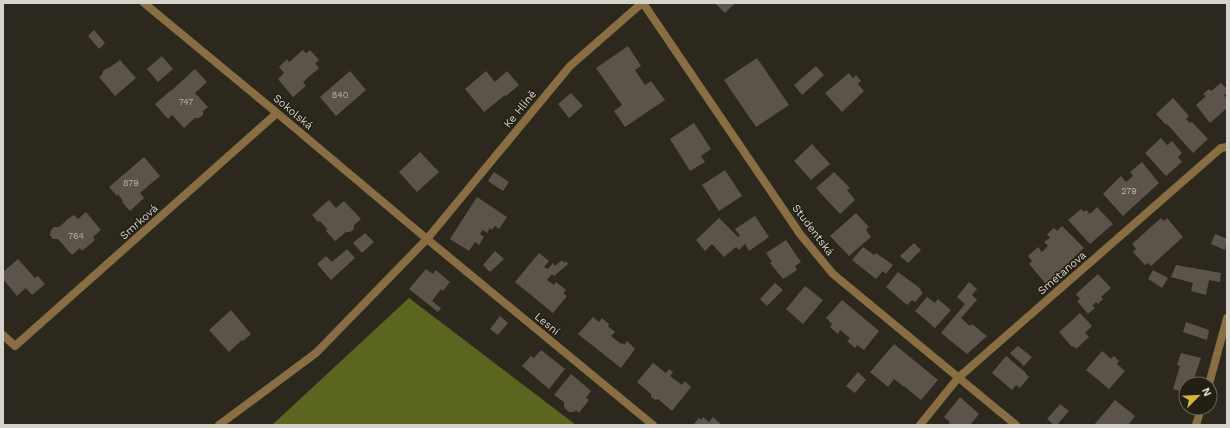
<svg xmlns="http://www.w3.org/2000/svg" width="1230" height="428" font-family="'Work Sans',sans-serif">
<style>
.forest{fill:#5c651f}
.building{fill:#5c544a}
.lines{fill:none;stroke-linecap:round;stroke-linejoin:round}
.minor{stroke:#886e42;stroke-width:8}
.labels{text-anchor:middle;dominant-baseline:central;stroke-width:3;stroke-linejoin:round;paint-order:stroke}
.number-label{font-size:9px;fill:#b7b3ac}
.street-label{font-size:11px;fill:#d5d3cc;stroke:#231f15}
</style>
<rect width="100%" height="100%" fill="#2c281e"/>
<!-- forest -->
<path class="forest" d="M409,298L576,425H272Z"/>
<!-- building -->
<path class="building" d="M715,3H735L725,13Z
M94,30L105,43L99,49L88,36Z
M628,46L641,66L635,70L645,85L651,81L665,100L625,127L614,111L622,105L596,68Z
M303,50L306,53L310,50L319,60L315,63L319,68L303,82L306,86L293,97L278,79L284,73L279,67L287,59L289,62Z
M162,56L173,69L158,82L147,69Z
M757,58L789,105L756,127L724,80Z
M120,60L136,78L115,96L99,77L102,75L103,71L107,68H109Z
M816,66L824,75L802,95L794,85Z
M195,69L207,82L195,93L208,107L203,111V115L199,118H195L184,128L172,115L168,119L155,104L171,90V91Z
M350,71L366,90L336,116L320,97Z
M486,71L495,82L507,71L519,85L506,96L505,95L484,112L465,89Z
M849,73L853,78L856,75L861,81L858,84L864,91L842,112L825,93Z
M1221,83L1227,89V93L1224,95L1227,99V108L1210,123L1196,105L1206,96L1203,94L1209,89L1211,91Z
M571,93L583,106L569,118L558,104Z
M1173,98L1189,116L1186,119L1190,123L1192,122L1208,139L1193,153L1167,124L1166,125L1156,114Z
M694,123L711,149L701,156L705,162L690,171L670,139Z
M1161,138L1167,145L1172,141L1182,153L1178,157L1182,162L1166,176L1145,153Z
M812,144L830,164L811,180L794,161Z
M420,152L439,172L417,192L399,172Z
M144,157L160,176L140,193L144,198L130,211L122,202L123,201L118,194L117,196L109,187Z
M1142,162L1159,183L1123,216L1103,194L1121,176L1126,182L1133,176L1130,172Z
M725,170L742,196L719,211L702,185Z
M494,172L509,182L503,191L488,181Z
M834,172L850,188L847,190L855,200L840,214L816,188Z
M477,197L507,217L499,229L495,226L492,230L490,228L487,233L483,230L480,234L484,237L479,245L475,242L469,251L450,239Z
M329,200L336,208L344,201L361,219L354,225V229L350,232H346L335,241L326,231L327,229L320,221L318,222L312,215Z
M1097,207L1113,224L1090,244L1068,220L1081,209L1084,212L1086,210L1090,214Z
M86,212L101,230L93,237L95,240L82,251L80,248L72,255L58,239H53L50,235L51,230L54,227H59L66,221V220L74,215L78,219Z
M856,213L869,227L866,230L871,237L849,256L830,236Z
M755,216L769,237L749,251L745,244L739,250L736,247L724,257L712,244L705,251L696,240L719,218L738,237L740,236L735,229Z
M1161,218L1164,221L1167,218L1183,237L1151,266L1148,263L1145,265L1133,252L1136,249L1132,244Z
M1062,226L1084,248L1046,284L1029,264L1032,261L1028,256L1038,247L1042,252L1048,246L1044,242L1050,238L1047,234L1054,228L1057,231Z
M365,233L374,242L362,253L353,243Z
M1215,234L1227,239L1225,250L1211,244Z
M786,240L801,262L795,266L797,270L783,279L770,263L772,262L766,253Z
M914,243L921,250L908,263L900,256Z
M863,247L874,255L876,253L893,265L886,274L883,271L876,279L852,260Z
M347,249L355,258L331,280L317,264L326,256L332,262Z
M495,251L504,259L490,272L483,265Z
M539,253L549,261L544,267L548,269L553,263L555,266L562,260L564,263L566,261L568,264L554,276L552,274L547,280L554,285L556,282L566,290L563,293L567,296L553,313L515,282Z
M18,259L35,278L38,276L45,284L32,295L26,288L17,296L3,279V272Z
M1176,265L1221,273L1220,282L1209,280L1206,295L1191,291L1193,283L1171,277Z
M426,269L433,274L436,270L450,282L443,291L441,289L432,301L441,308L438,312L409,289Z
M1153,270L1168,278L1162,288L1148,279Z
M898,272L921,289L920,290L923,293L915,302L912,300L907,305L886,287Z
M1098,274L1111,288L1101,297L1103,299L1098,304L1096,302L1092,306L1095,308L1088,314L1077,301L1080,299L1076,294Z
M969,282L977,289L972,295L977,300L961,318L970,326L972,324L987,336L967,354L941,333L965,304L957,297Z
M775,283L783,290L767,306L760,299Z
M805,286L823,300L803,324L786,309Z
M927,297L935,303L938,299L951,310L935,328L915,311Z
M842,300L879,331L864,350L857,345L855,348L847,341L850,338L840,330L838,334L830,327L832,324L826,318Z
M231,310L251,334L243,341L242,340L229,352L209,330Z
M1080,313L1092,326L1085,333L1089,337L1076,349L1074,346L1072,347L1059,332Z
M500,316L508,323L498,335L490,329Z
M593,317L599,322L602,318L609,324L608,326L615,332L611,336L621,344L622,343L624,345L627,341L635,349L621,368L578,334Z
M1186,322L1209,330L1207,340L1183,332Z
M894,344L938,380L921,400L904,386V387L894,379L888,387L870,372Z
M1018,346L1032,357L1024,366L1010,353Z
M541,350L565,369L549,389L522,366L531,356L534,358Z
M1102,351L1111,359L1114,356L1119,361L1117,364L1125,371L1109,389L1086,370Z
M1181,353L1201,358L1192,384H1186V393L1173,389L1180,366L1177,365Z
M1006,356L1026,373V374L1029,377L1020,388L1016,385L1012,390L992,373Z
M653,363L666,373L669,369L673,372L670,376L682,385L685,381L691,387L672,411L658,399L655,400L651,397V394L637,382Z
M858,372L866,380L855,393L846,386Z
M571,374L591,391L586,398L589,400L579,413L576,410L574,412H569L564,407V402L554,395Z
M960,397L979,414L970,425H954L952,424L951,425H948L950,422L944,417Z
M1115,400L1135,416L1128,425H1094Z
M1060,404L1069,411L1057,425H1054L1047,419Z
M703,417L709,422L713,417L722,425H693L699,418L701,420Z"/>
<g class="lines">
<!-- minor -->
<path class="minor" d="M144,3L277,113L427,239L653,425
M643,3L800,234L833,274L1016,425
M3,335L15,346L277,113
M1209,384L1227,318
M219,425L316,353L427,239L570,66L642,3
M920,425L958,378L1221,148L1227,147
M1196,425L1201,408"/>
</g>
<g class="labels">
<!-- number labels -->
<g class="number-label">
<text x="340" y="95">840</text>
<text x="186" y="102">747</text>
<text x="131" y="183">879</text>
<text x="1129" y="191">279</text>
<text x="76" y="236">764</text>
</g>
<!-- street labels -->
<g class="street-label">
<text transform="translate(520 109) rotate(-51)">Ke Hlíně</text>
<text transform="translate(293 112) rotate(40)">Sokolská</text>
<text transform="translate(139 222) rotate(-42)">Smrková</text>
<text transform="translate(813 230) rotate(53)">Studentská</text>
<text transform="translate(1062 273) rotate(-41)">Smetanova</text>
<text transform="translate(547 324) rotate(39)">Lesní</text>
</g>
</g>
<!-- border -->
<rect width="1230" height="428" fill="none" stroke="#d5d3cc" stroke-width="8"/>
<!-- north arrow -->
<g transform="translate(1198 396) rotate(66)"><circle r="19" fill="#231f15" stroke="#6a675e"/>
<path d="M0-3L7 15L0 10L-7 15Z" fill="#d4b635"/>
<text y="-6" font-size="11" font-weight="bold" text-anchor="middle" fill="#d5d3cc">N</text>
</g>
</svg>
